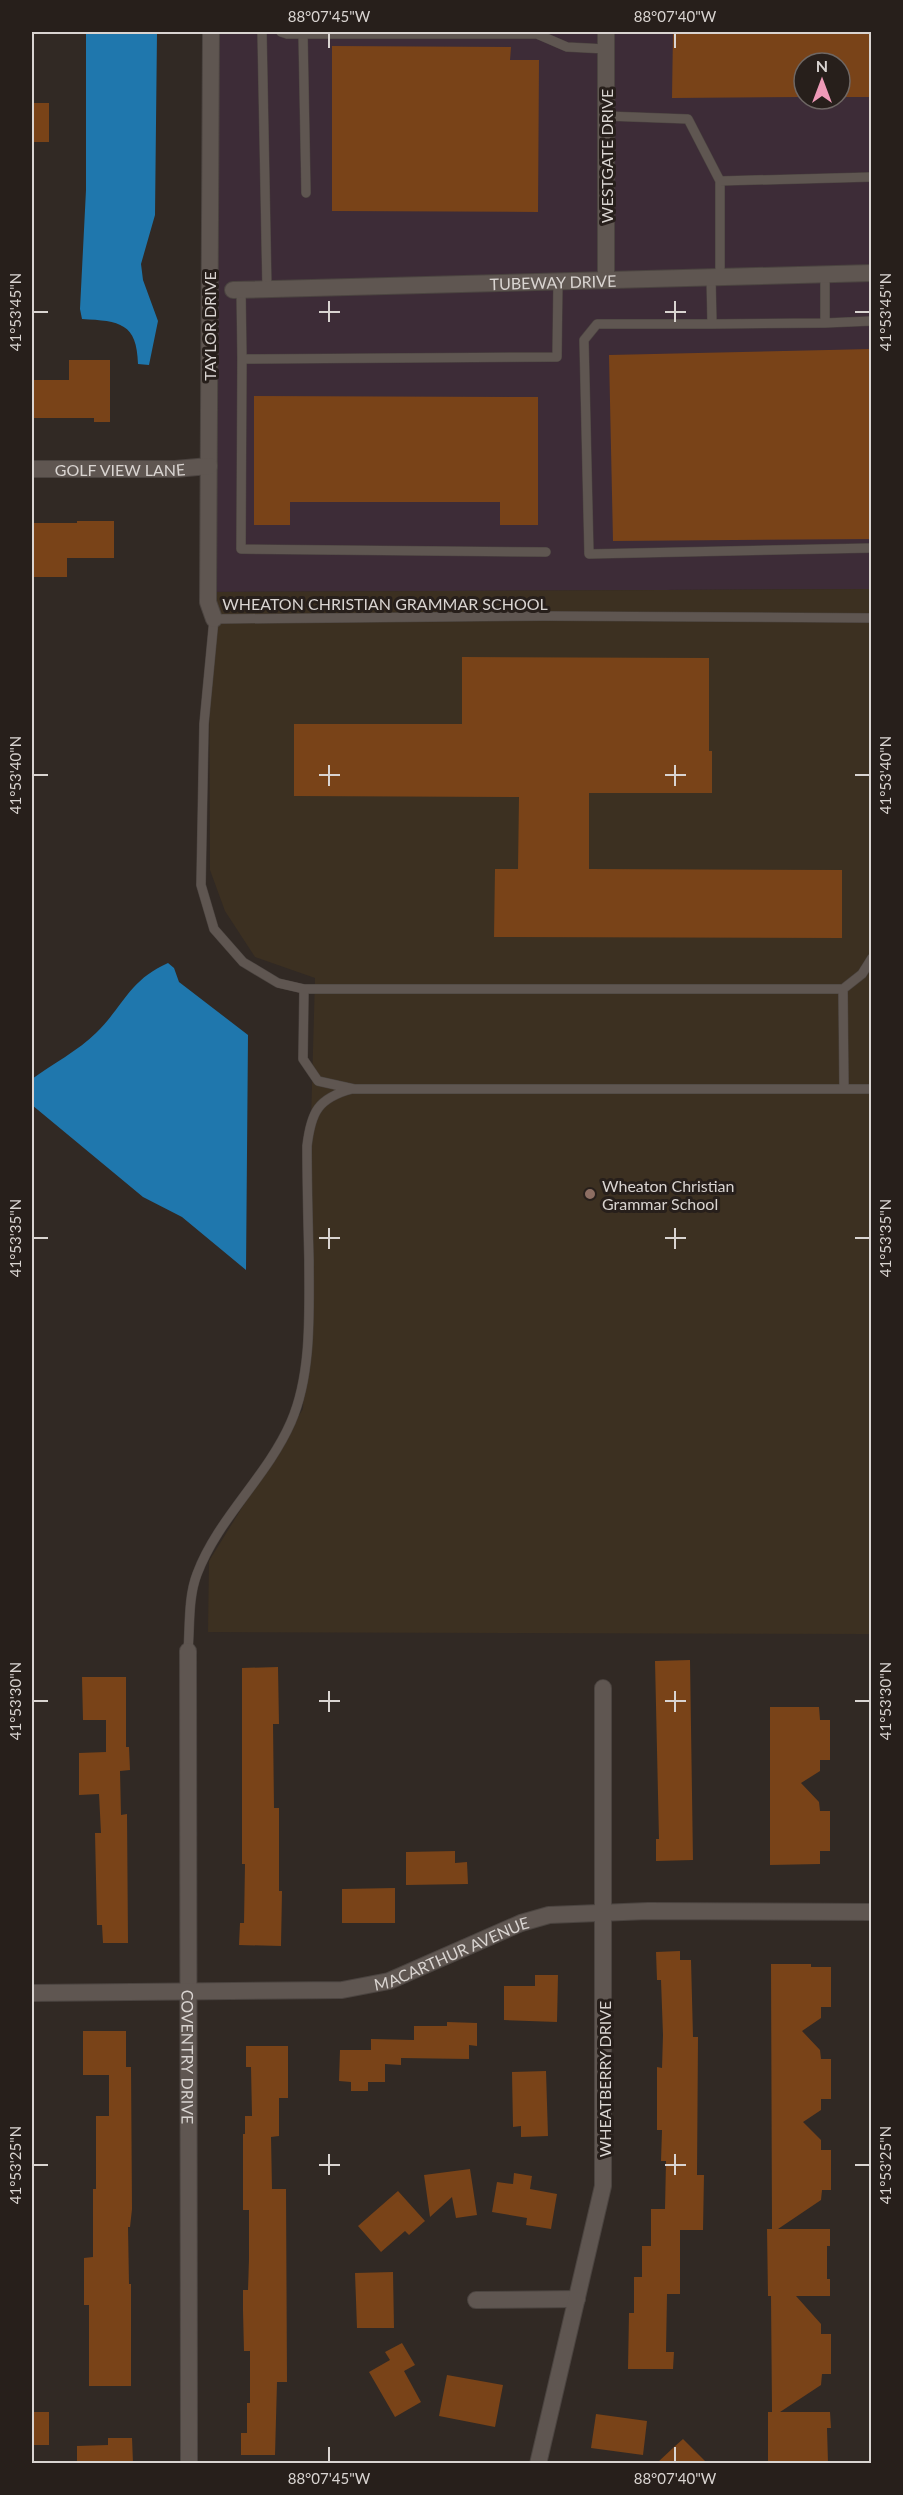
<svg xmlns="http://www.w3.org/2000/svg" width="903" height="2495" font-family="Lato,sans-serif">
<style>
.industrial{fill:#3d2c37;fill-rule:evenodd}
.education{fill:#3c3021}
.water{fill:#1f77ad}
.building{fill:#794318}
.lines{fill:none;stroke-linecap:round;stroke-linejoin:round}
.service-casing{stroke:#4b4440;stroke-width:10}
.minor-casing{stroke:#4b4440;stroke-width:18}
.service{stroke:#5f5651;stroke-width:9}
.minor{stroke:#5f5651;stroke-width:16}
.ticks{fill:none;stroke:#d9d4d1;stroke-width:2}
.education-dot{fill:#8d6e63;stroke:#271f1b;stroke-width:2}
.labels{text-anchor:middle;dominant-baseline:central;stroke-width:6;stroke-linejoin:round;paint-order:stroke}
.street-label{font-size:16px;fill:#d9d4d1;stroke:#271f1b}
.poi-label{font-size:16px;fill:#d9d4d1;stroke:#271f1b;text-anchor:start}
.neatline{fill:none;stroke:#d9d4d1;stroke-width:2}
.ticks-label{font-size:15px;text-anchor:middle;fill:#d9d4d1}
</style>
<rect width="100%" height="100%" fill="#312924"/>
<!-- industrial -->
<path class="industrial" d="M218,32H871V589L209,592ZM804,63H840V99H804Z"/>
<!-- education -->
<path class="education" d="M871,589V1634L208,1632L209,1561L303,1409L315,978L255,957L225,911L210,870L209,592Z"/>
<!-- water -->
<path class="water" d="M86,32H157L155,215L141,264L143,280L158,321L149,365L138,364C137,323 120,321 82,319L80,309L86,190Z
M168,963L174,968L179,982L248,1035L246,1270L182,1217L143,1197L32,1105V1079C51,1065 79,1050 96,1033C123,1007 129,980 168,963Z"/>
<!-- building -->
<path class="building" d="M673,32H872V97H840V63H804V97L672,98Z
M332,46L511,47L510,60H539L538,212L332,211Z
M32,103H49V142H32Z
M872,349V539L613,541L609,355Z
M69,360H110V422H94V418H32V380H69Z
M254,396L538,397V525H500V502H290V525H254Z
M77,521H114V558H67V577H32V523H77Z
M462,657L709,658V751H712V793H589V869L842,870V938L494,937L495,869H518L519,797L294,796V724H462Z
M690,1660L693,1860L656,1861V1839H659L655,1661Z
M278,1667L279,1724H273L274,1808H279V1891H282L281,1946L239,1945L240,1923H244L245,1864H242V1668Z
M82,1677H126V1747H129L130,1770L120,1771L121,1815L127,1814L128,1943H103L102,1925H97L95,1833H101L99,1794L79,1795V1753L106,1752V1720H83Z
M770,1707H819L820,1720H830V1760H820V1771L801,1783L819,1802L820,1811H830V1851H820V1864L770,1865Z
M455,1851V1863L467,1862L468,1884L406,1885V1852Z
M395,1888V1923H342V1889Z
M680,1951V1960H691L693,2037H698L697,2175H704L703,2230H680V2294H667L666,2352H674L673,2369H628L629,2313H634V2277H642V2246H651V2209H665L666,2161H661L662,2130H657V2067L662,2068L663,2035L661,1980H657L656,1952Z
M771,1964H811V1967H831V2007H821V2018L802,2031L820,2050L821,2059H831V2099H821V2110L803,2122L821,2140V2150H831V2190H822L821,2200L778,2229H830V2246H827V2279H830V2296H796L821,2324V2334H831V2374H822L821,2385L780,2412H830L831,2428H827L828,2463H768V2412H772L771,2296H768L767,2229H772Z
M535,1975H558L557,2022L504,2020V1986H535Z
M447,2022L477,2023V2046L469,2045V2059L401,2058V2065L385,2064V2082H368V2091H351V2082L339,2081L340,2050H371V2039L414,2040V2026H447Z
M83,2031H126V2067H131L132,2209L130,2227H128L129,2284H131V2386H89V2305H84V2258L93,2257V2189H96V2116H109V2075H83Z
M246,2046H288V2098H279V2136L271,2137L272,2189H286L287,2382H277L275,2455H241V2433H247V2403H250V2351H244L243,2311V2290H248L249,2259V2210H243V2134H245V2116H252L251,2067H246Z
M546,2071L548,2136L521,2137V2126L513,2127L512,2072Z
M470,2169L477,2215L456,2218L452,2197L430,2217L424,2175Z
M514,2173L532,2176L530,2189L557,2194L551,2229L526,2225L527,2218L492,2212L497,2182L513,2184Z
M398,2191L425,2221L409,2235L405,2231L381,2252L358,2226Z
M393,2272L394,2328H357L355,2273Z
M402,2343L415,2365L404,2371L421,2402L395,2417L369,2372L390,2360L385,2352Z
M447,2375L503,2385L495,2427L439,2416Z
M32,2412H49V2445H32Z
M596,2414L647,2421L643,2455L591,2448Z
M108,2438H132L133,2463H77V2446L108,2445Z
M683,2439L707,2463H657L674,2447Z"/>
<g class="lines">
<!-- service casing -->
<g class="service-casing">
<path id="service" d="M262,32L267,289
M281,32L287,34H537L567,47L606,49
M303,34L306,193
M606,116L688,119L720,181
M711,277L712,324L825,323V274
M720,277V181L872,177
M241,289L242,359L557,357L558,281
M825,323L872,321
M712,324H597L584,340L589,554L872,548
M242,359L241,549L546,552
M872,618L544,616L214,619L204,724L201,885L214,929L243,962L278,983L304,989H843L862,974L872,958
M304,989L303,1059L318,1081L354,1089H844L843,989
M844,1089H872
M188,1651C190,1627 188,1597 197,1574C218,1518 267,1477 291,1422C312,1374 309,1312 309,1260C308,1222 307,1184 307,1146C311,1112 318,1098 352,1089"/>
</g>
<!-- minor casing -->
<g class="minor-casing">
<g id="minor">
<path d="M211,32L208,602L214,619"/>
<path d="M606,280V32"/>
<path id="s1" d="M233,290L872,273"/>
<path id="s2" d="M32,469H175L209,466"/>
<path id="s3" d="M188,1651L189,2464"/>
<path id="s4" d="M32,1993L342,1990L389,1981L521,1923L549,1915L648,1911L872,1912"/>
<path d="M476,2300L577,2299"/>
<path d="M538,2464L603,2186V1688"/>
</g>
</g>
<!-- service -->
<use href="#service" class="service"/>
<!-- minor -->
<use href="#minor" class="minor"/>
</g>
<!-- ticks -->
<path class="ticks" d="M329,33V48M675,33V48M329,301V322M675,301V322M33,312H48M319,312H340M665,312H686M855,312H870M329,765V786M675,765V786M33,775H48M319,775H340M665,775H686M855,775H870M329,1228V1249M675,1228V1249M33,1238H48M319,1238H340M665,1238H686M855,1238H870M329,1691V1712M675,1691V1712M33,1701H48M319,1701H340M665,1701H686M855,1701H870M329,2154V2175M675,2154V2175M33,2165H48M319,2165H340M665,2165H686M855,2165H870M329,2447V2462M675,2447V2462"/>
<!-- markers -->
<circle class="education-dot" cx="590" cy="1194" r="6"/>
<g class="labels">
<!-- street labels -->
<g class="street-label">
<text transform="translate(606 156) rotate(-90)">WESTGATE DRIVE</text>
<text stroke="none"><textPath href="#s1" startOffset="320">TUBEWAY DRIVE</textPath></text>
<text transform="translate(209 326) rotate(-90)">TAYLOR DRIVE</text>
<text stroke="none"><textPath href="#s2" startOffset="88">GOLF VIEW LANE</textPath></text>
<text x="385" y="603">WHEATON CHRISTIAN GRAMMAR SCHOOL</text>
<text stroke="none"><textPath href="#s4" startOffset="426">MACARTHUR AVENUE</textPath></text>
<text stroke="none"><textPath href="#s3" startOffset="406">COVENTRY DRIVE</textPath></text>
<text transform="translate(604 2079) rotate(-90)">WHEATBERRY DRIVE</text>
</g>
<!-- poi labels -->
<g class="poi-label">
<text x="602" y="1185">Wheaton Christian<tspan x="602" dy="18">Grammar School</tspan></text>
</g>
</g>
<!-- border -->
<rect width="903" height="2495" fill="none" stroke="#271f1b" stroke-width="66"/>
<!-- north arrow -->
<g transform="translate(822 81)"><circle r="28" fill="#271f1b" stroke="#6e6764" stroke-width="1.5"/>
<path d="M0-4.5L10 22L0 15L-10 22Z" fill="#ef9ab8"/>
<text y="-9" font-size="16" font-weight="bold" text-anchor="middle" fill="#d9d4d1">N</text>
</g>
<rect x="33" y="33" width="837" height="2429" class="neatline"/>
<g class="ticks-label">
<text x="329" y="22">88°07'45"W</text>
<text x="675" y="22">88°07'40"W</text>
<text transform="translate(16 312) rotate(-90)" y="5">41°53'45"N</text>
<text transform="translate(886 312) rotate(-90)" y="5">41°53'45"N</text>
<text transform="translate(16 775) rotate(-90)" y="5">41°53'40"N</text>
<text transform="translate(886 775) rotate(-90)" y="5">41°53'40"N</text>
<text transform="translate(16 1238) rotate(-90)" y="5">41°53'35"N</text>
<text transform="translate(886 1238) rotate(-90)" y="5">41°53'35"N</text>
<text transform="translate(16 1701) rotate(-90)" y="5">41°53'30"N</text>
<text transform="translate(886 1701) rotate(-90)" y="5">41°53'30"N</text>
<text transform="translate(16 2165) rotate(-90)" y="5">41°53'25"N</text>
<text transform="translate(886 2165) rotate(-90)" y="5">41°53'25"N</text>
<text x="329" y="2484">88°07'45"W</text>
<text x="675" y="2484">88°07'40"W</text>
</g>
</svg>
